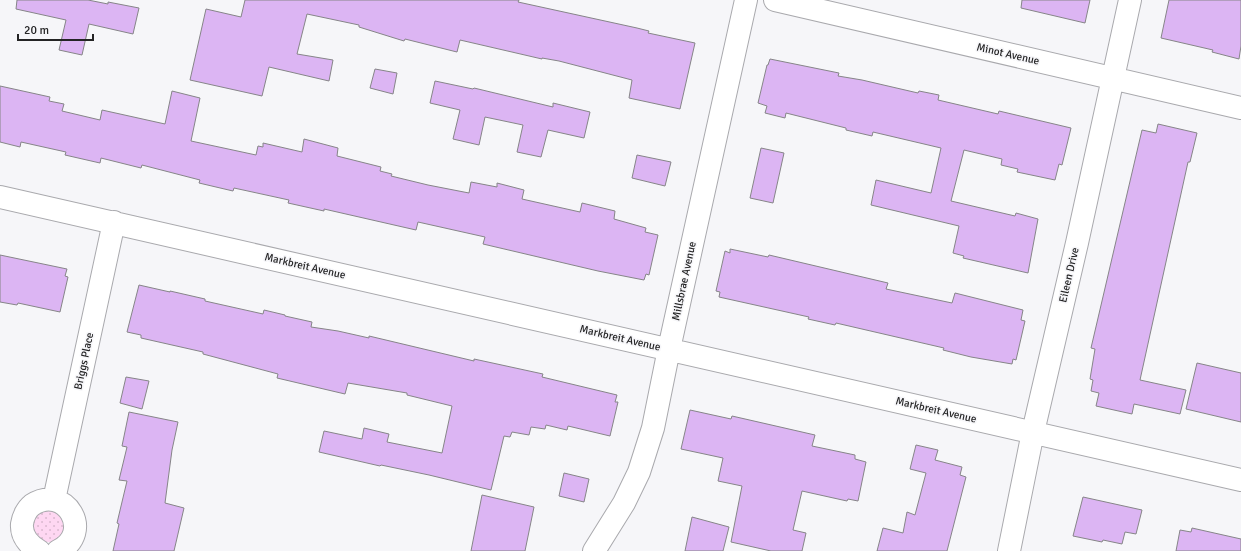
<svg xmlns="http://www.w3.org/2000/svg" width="1241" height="551" font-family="Signika,sans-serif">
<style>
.grass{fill:url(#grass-dots)}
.building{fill:#dcb5f3;stroke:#868588}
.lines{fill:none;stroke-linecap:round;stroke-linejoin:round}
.minor-casing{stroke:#a9a9ad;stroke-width:24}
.minor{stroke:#fff;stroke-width:22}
.labels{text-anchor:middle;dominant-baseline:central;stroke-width:3;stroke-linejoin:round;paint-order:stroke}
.street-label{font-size:11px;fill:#242425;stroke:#f6f6f9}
</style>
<defs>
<pattern id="grass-dots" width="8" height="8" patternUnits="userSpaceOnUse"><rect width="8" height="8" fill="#fed7f2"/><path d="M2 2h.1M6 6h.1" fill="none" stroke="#dab8cf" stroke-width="1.8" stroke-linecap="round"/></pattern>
</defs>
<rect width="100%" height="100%" fill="#f6f6f9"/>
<!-- grass -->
<path class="grass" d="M52,508L65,519L63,535L54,542C42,543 38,539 32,529L36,513Z"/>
<!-- building -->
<path class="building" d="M17,0H88L108,4V2L139,8L133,34L89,24L82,55L59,50L66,20L16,9Z
M245,0H519L518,2L637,28L649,31L648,33L695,43L680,109L629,98L632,80L559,61L542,58V59L460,40L457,52L405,39L404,41L359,27V25L307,14L297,54L333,60L329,81L269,67L262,96L190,80L206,9L241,17Z
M1022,0H1090L1085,23L1021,8Z
M1169,0H1241V46L1239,59L1212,52L1213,50L1161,38Z
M770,59L839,73L838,76L862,80L918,93L919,91L939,95L938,100L998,114L999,111L1071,128L1062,165L1059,164L1055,180L1017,172L1018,169L1001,165L1002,159L964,150L951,201L1015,216L1016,213L1038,219L1028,273L963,258L964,256L953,253L959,226L871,205L876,180L931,193L941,148L873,132L872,136L846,130V128L786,113L785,118L765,113L767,106L758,103L767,65H768Z
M375,69L397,73L393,94L370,88Z
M435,81L473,89L474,88L553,107V103L590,112L584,138L548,130L541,157L517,152L523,125L485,117L479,145L453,139L460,110L430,103Z
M0,86L50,97L49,101L64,104L62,111L100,120L102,110L165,124L172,91L200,98L191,141L256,155L258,146L263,147V143L302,152L304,139L338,148L337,156L381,167L380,171L392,174L391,176L428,185L469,193L471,182L497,187V183L524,190L522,199L580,212L582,203L615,211L614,219L646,228L645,232L658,235L649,275L646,274L644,280L598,271L483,244L485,237L418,222L416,230L324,209V211L288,203L289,200L234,188L233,191L199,183L200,180L142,165L141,168L101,158L100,163L65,155L66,152L21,142L20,147L0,142Z
M1158,124L1197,133L1190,162H1188L1140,380L1186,390L1180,414L1134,404L1132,414L1096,406L1099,393L1091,391L1093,380L1090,379L1095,349L1091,348L1142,130L1156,133Z
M761,148L784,153L773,203L750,198Z
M637,155L671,162L665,186L632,178Z
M730,249L768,257L769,255L888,283L886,289L952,303L955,293L1023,310L1021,320L1025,321L1016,360L1013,359L1012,364L971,357L943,350L944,348L836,323L835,325L808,319L809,317L719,297L720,292L716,291L725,251L730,253Z
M0,255L67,269L65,276L68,277L60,312L18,303L17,305L0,302Z
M139,285L170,292V291L205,299V301L263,314L264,310L285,315V316L312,322L311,327L338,331L369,338V336L474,361V359L543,374L542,377L617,395L615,402H618L610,436L568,426L567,430L546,425L545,429L531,427L529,435L512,432L510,437L504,436L491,490L429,475L381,465L380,466L319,452L324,431L362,439L364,428L389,434L387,442L442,453L452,406L407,395V393L348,383L345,394L277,378L278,374L203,354V352L141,338V335L127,332Z
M1197,363L1241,373V422L1186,409Z
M126,377L149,381L142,409L120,403Z
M690,410L731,419L732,416L815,435L812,446L855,455V459L866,462L858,501L848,499L847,501L802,491L793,530L806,533L802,551H771L731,542L742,486L718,481L723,458L681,449Z
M129,412L178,422L172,450L165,503L184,508L174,551H113L119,524L117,523L127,481L119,480L127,447L122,446Z
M916,445L938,450L935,460L962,467L960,475L966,477L947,551H877L883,528L903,533L907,512L915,515L926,473L910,469Z
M564,473L589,479L584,502L559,496Z
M482,495L534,507L525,551H471Z
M1083,497L1142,510L1136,534L1125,532L1122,544L1103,540L1102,542L1073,536Z
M692,517L729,527L723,551H685Z
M1192,528L1241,539V551H1176L1180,530L1191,532Z"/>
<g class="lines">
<!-- minor casing -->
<g class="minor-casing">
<path id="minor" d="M775,0L1241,108
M0,197L1241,480
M54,500L114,222
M39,551C29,545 21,536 22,524C23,517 27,509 32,505C65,483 95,533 58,551
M594,551L624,503L639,472L653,428L669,349L746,0
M1009,551L1033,432L1077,243L1130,0"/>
</g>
<!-- minor -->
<use href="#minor" class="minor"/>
</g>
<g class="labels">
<!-- street labels -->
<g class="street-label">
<text transform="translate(1008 54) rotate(13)">Minot Avenue</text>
<text transform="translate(305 266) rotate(13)">Markbreit Avenue</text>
<text transform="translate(1069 275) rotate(-77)">Eileen Drive</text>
<text transform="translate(684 281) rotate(-78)">Millsbrae Avenue</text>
<text transform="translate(620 338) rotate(13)">Markbreit Avenue</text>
<text transform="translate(84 361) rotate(-78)">Briggs Place</text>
<text transform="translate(936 410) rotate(13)">Markbreit Avenue</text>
</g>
</g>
<!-- scale -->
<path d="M18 34v6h75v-6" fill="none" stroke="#242425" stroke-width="2"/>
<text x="24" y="34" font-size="12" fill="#242425" stroke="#f6f6f9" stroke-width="3" paint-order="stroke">20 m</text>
</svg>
